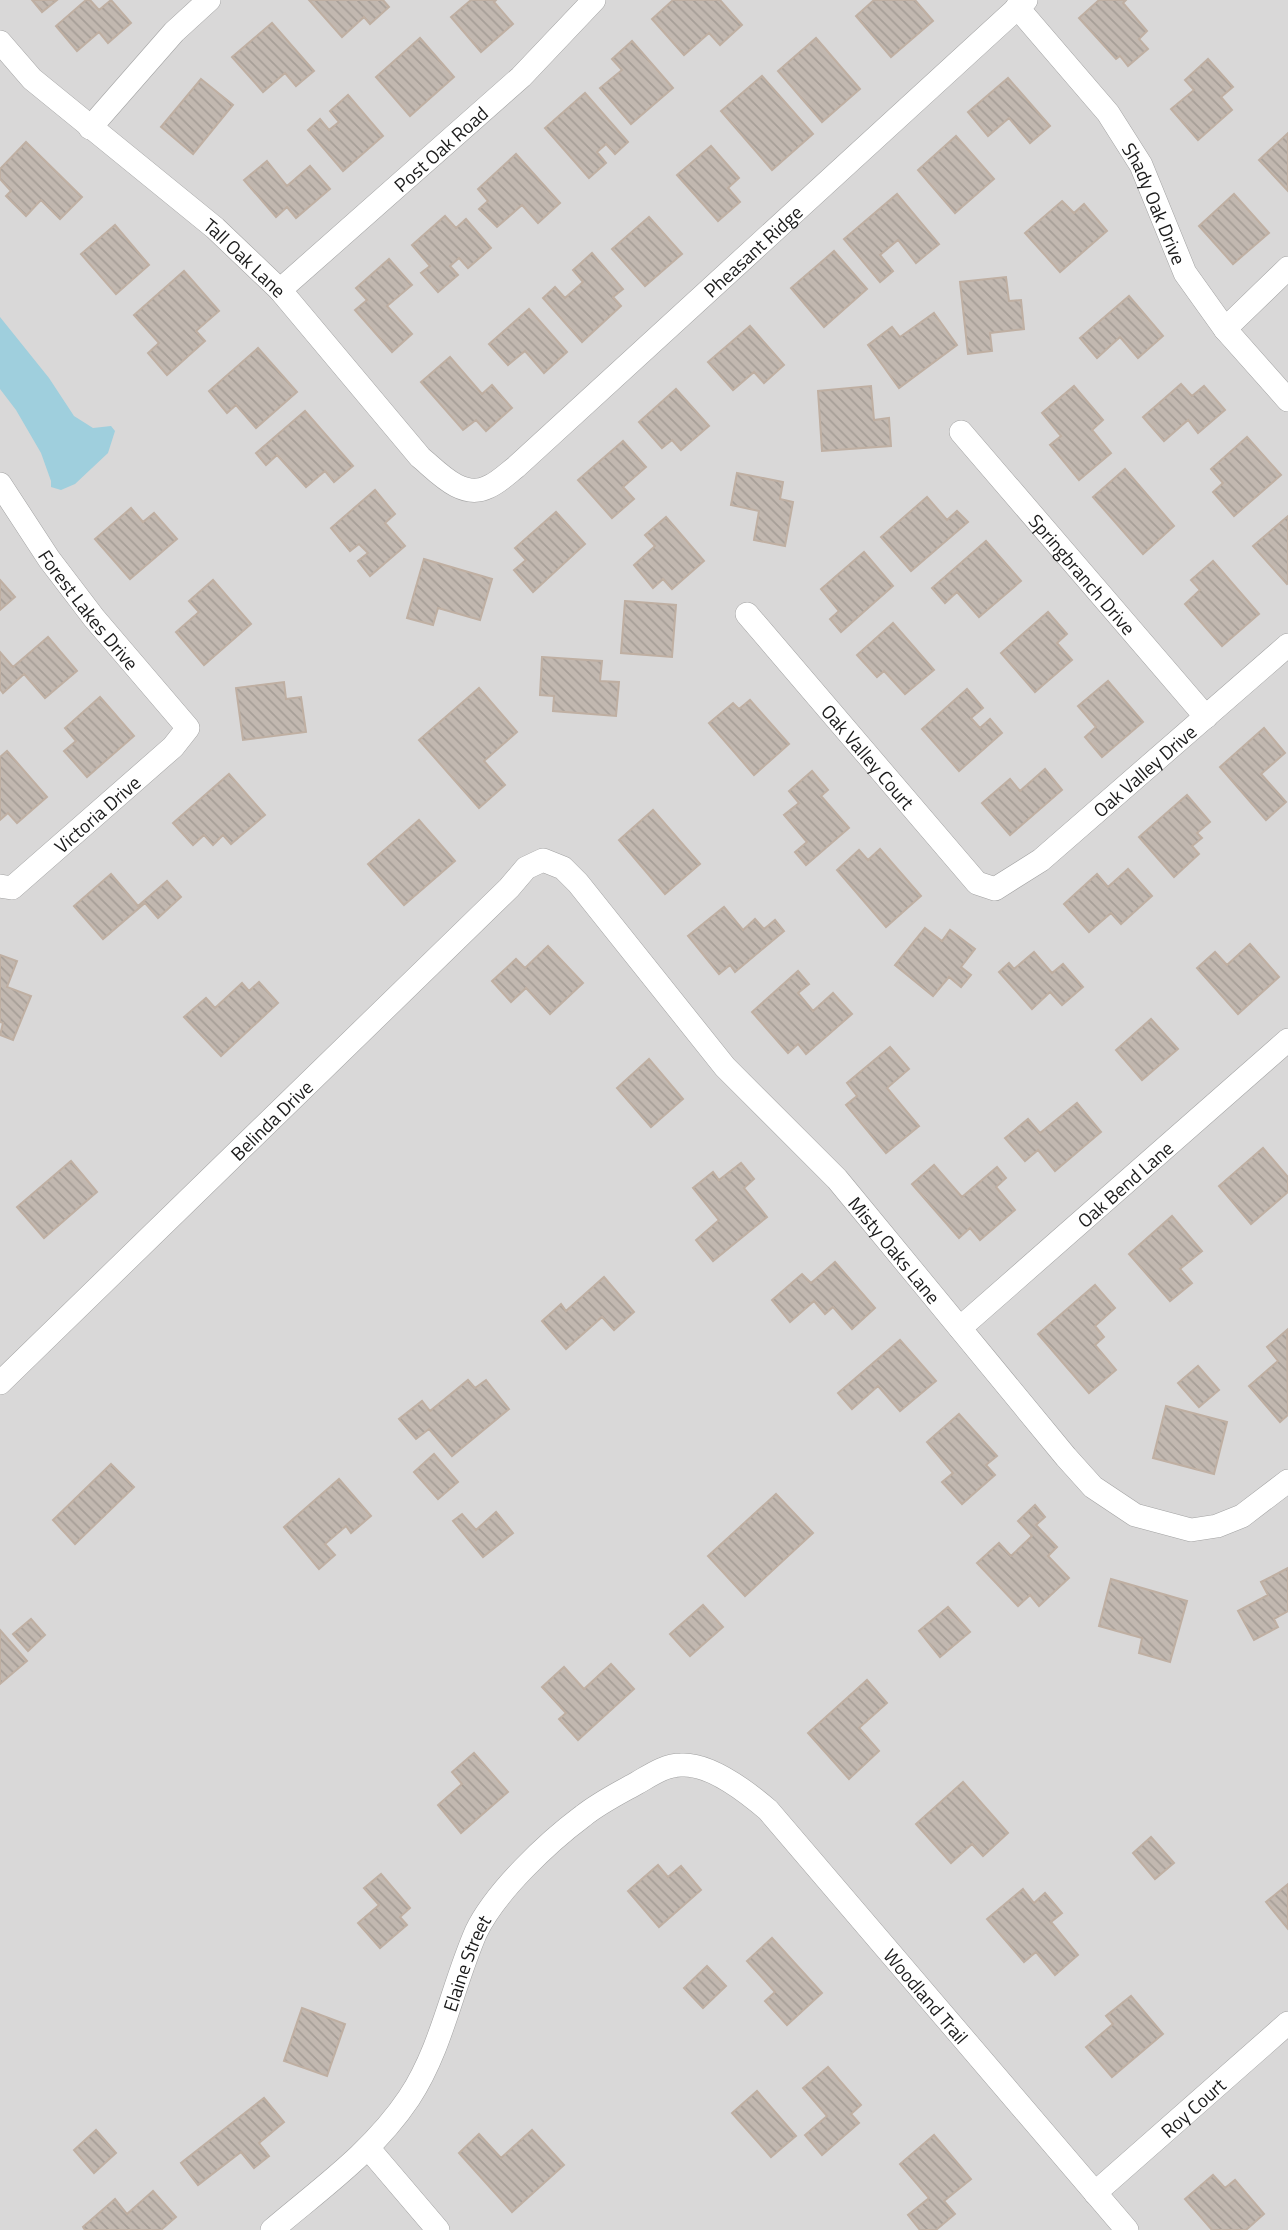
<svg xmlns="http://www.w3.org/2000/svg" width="1288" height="2230" font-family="'Titillium Web',sans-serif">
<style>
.residential{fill:#d9d8d8}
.water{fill:#9fcfdd}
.building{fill:url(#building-back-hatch);stroke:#bfafa2;stroke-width:2}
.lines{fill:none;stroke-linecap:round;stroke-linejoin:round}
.minor-casing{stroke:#a2a2a2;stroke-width:24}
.minor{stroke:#fff;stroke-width:23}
.labels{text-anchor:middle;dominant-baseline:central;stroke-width:5;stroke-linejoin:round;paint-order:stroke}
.street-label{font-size:19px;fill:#1b1b1b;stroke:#fff}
</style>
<defs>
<pattern id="building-back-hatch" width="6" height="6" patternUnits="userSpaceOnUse" patternTransform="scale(1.75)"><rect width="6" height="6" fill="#c2b8b0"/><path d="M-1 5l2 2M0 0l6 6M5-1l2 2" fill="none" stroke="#a69e97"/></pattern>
</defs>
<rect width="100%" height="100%" fill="#ede9e0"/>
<!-- residential -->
<path class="residential" d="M0,0H1288V2230H0Z"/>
<!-- water -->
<path class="water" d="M0,317L49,378L74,416L93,428L111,426L115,431L108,453L75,484L61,490L51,487V481L41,453L16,410L0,389Z"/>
<!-- building -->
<path class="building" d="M32,0H57L42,12Z
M86,0H90L99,10L111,0L131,23L108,43L99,32L77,51L56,26Z
M309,0H383L389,7L370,24L364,17L342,37Z
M471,0H496L494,2L513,24L481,52L451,17Z
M673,0H720L742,25L720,45L709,33L684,55L652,19Z
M874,0H915L933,21L891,57L856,16Z
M1099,0H1126L1123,3L1147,31L1139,39L1148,49L1128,66L1120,56L1116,59L1079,18Z
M272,23L314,71L296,86L285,73L263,92L232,57Z
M420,38L454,77L410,116L376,77Z
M816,38L860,89L822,122L778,71Z
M632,41L673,88L631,124L600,88L622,70L612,59Z
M1208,59L1233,87L1221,97L1232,110L1198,140L1171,109L1194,90L1185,80Z
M762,76L813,134L772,170L721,111Z
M1008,78L1050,126L1030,143L1009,118L988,136L968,112Z
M201,79L233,105L193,154L161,127Z
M585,93L628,142L615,154L606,144L597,152L606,163L589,178L545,128Z
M348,95L383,136L343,171L308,130L320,119L329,130L339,122L330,111Z
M1288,133V191L1259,160Z
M956,136L994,179L955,213L918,170Z
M26,142L82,197L60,219L41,200L26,216L6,196L11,191L0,179V169Z
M711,146L739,178L728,188L740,202L718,221L677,175Z
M516,154L560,203L538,223L522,205L497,227L479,209L488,201L478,189Z
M267,161L287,186L310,166L330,189L296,218L287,207L276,217L244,180Z
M897,194L939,244L916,263L898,240L880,255L893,271L880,282L844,239Z
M1234,194L1269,233L1233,264L1199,226Z
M1062,201L1074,213L1084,204L1107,231L1060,272L1025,233Z
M445,216L456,228L466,219L491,248L468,268L459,258L450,266L458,275L438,292L421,273L430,266L412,245Z
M649,217L682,254L645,286L612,249Z
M115,225L149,265L116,294L81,254Z
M834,251L867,289L824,327L791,288Z
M592,253L623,289L613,297L621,306L582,342L543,298L555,287L565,298L583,282L573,270Z
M389,259L412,285L387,306L412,334L392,352L355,310L367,300L356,288Z
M184,271L219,311L196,331L205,341L167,375L148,353L159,343L134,315Z
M1006,277L1009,301L1021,300L1024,329L990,333L992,351L968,354L960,282Z
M1129,296L1163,336L1138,358L1120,337L1097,358L1080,338Z
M529,309L567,352L544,373L525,351L508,365L489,344Z
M934,313L957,345L899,388L868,345L892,327L900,337Z
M750,326L784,365L764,383L754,372L733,390L708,362Z
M258,348L297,392L256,428L236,405L227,413L209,391Z
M450,357L482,394L492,385L512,408L486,431L476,420L463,430L421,382Z
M1181,384L1192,396L1204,386L1225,410L1198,433L1188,420L1164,441L1143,417Z
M871,386L874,420L889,418L891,446L822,451L818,391Z
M1074,386L1103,420L1092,430L1111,453L1079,480L1050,445L1061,436L1042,413Z
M676,389L709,426L681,450L672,440L662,448L639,422Z
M305,411L353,466L334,482L325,471L306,487L277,455L266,465L256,453Z
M1247,437L1281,475L1234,516L1213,492L1223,483L1211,469Z
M623,441L646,467L623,487L634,499L612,518L578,480Z
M1125,469L1174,526L1143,554L1093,497Z
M737,473L783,482L780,499L793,502L785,546L754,540L759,511L731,505Z
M375,490L395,514L385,523L405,546L370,576L358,561L368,553L359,544L350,551L331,528Z
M927,497L947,520L957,511L968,522L911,571L881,537Z
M131,508L143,522L154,513L177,539L130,579L95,539Z
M556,512L585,544L533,592L514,570L526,560L515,548Z
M1288,516V583L1287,584L1253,546Z
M666,517L704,561L672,589L663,579L653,588L634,565L655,546L645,535Z
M986,541L1021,581L979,617L957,592L945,603L932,588Z
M864,552L893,586L841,632L830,619L839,611L821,589Z
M424,559L492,579L480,620L438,608L433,625L407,618Z
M1213,561L1259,614L1222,646L1185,604L1200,590L1191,580Z
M0,580L15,597L0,610Z
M213,580L251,624L204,665L176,632L199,612L189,601Z
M625,601L676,605L672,657L621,653Z
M1048,612L1067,634L1057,643L1072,660L1035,692L1001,653Z
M893,623L934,670L905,694L884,671L877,677L857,655Z
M48,637L77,671L45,698L24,674L3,693L0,689V652L13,667Z
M542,657L602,661L600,681L619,682L616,716L553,711L554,696L540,695Z
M1108,681L1143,722L1102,757L1085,737L1096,727L1078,706Z
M284,682L286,699L301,697L306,732L243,740L236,688Z
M479,688L517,732L484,761L505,785L479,808L419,740Z
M967,689L983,708L971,718L980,728L990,719L1002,733L959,771L922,729Z
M100,697L134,736L87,777L64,751L76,741L65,728Z
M750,700L789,744L754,775L709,723L733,703L739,709Z
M1264,728L1285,753L1261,774L1286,802L1266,820L1220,767Z
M7,751L47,797L17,823L8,813L0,820V757Z
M1045,769L1062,790L1010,835L982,803L1010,779L1020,791Z
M812,771L828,790L821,796L849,828L806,865L795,852L807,842L784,815L799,803L789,791Z
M229,774L265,815L231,844L223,835L213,845L204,835L193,845L173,823Z
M1187,795L1210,822L1197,833L1202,838L1192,846L1199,854L1174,877L1139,837Z
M653,810L700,864L665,894L619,840Z
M419,820L455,861L404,905L368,864Z
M880,849L921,896L886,927L837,870L859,850L868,860Z
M1128,869L1152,896L1121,924L1111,913L1089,932L1064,904L1097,874L1108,887Z
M111,874L138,906L167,881L181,897L158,918L145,903L103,939L74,906Z
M724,907L743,930L755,919L764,929L775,920L784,931L735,972L730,965L719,974L688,936Z
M925,928L942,941L950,930L975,949L961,967L971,975L961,987L949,977L933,996L895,965Z
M1250,944L1279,977L1238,1014L1197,968L1215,952L1227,965Z
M548,946L583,983L550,1014L526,988L511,1002L492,981L516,959L525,968Z
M1034,952L1052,973L1063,964L1083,987L1062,1005L1050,992L1032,1009L999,972L1009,963L1014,969Z
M0,955L17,961L7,987L31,996L13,1040L0,1035L3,1023L0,1022Z
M798,971L809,984L798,993L813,1011L833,993L852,1014L806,1054L798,1044L788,1053L752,1012Z
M259,982L278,1003L221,1056L184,1017L206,998L215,1008L242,983L249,991Z
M1151,1019L1178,1049L1142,1080L1116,1050Z
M890,1047L909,1069L887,1088L919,1126L886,1153L846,1105L857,1096L847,1083Z
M649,1059L683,1099L651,1127L617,1088Z
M1077,1103L1101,1132L1055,1171L1038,1150L1025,1161L1005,1138L1028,1119L1040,1133Z
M1263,1148L1288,1177V1192L1251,1224L1219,1186Z
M71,1161L97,1192L44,1238L17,1207Z
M741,1163L754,1179L744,1188L767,1217L713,1261L696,1240L719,1220L693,1188L713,1172L719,1180Z
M934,1165L962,1197L997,1167L1006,1178L996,1187L1015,1210L980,1240L970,1228L959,1238L912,1184Z
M1172,1216L1202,1251L1180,1269L1192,1283L1170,1301L1129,1254Z
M835,1262L875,1308L852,1329L833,1307L825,1314L814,1301L790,1322L772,1300L802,1274L811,1283Z
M604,1277L634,1312L614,1330L602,1317L566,1349L542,1321L561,1304L566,1311Z
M1095,1285L1115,1308L1095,1326L1104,1337L1095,1345L1116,1370L1089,1393L1038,1334Z
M1287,1330L1288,1415L1280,1422L1249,1386L1278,1361L1267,1347Z
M900,1340L936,1381L900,1411L878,1386L852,1409L838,1393Z
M1198,1366L1219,1390L1199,1407L1178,1383Z
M468,1380L475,1388L486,1380L509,1409L452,1456L429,1429L416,1439L399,1419L422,1401L430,1411Z
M1166,1406L1227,1422L1214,1474L1153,1458Z
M959,1414L997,1456L986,1465L995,1475L962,1504L942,1482L953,1473L927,1442Z
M434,1454L458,1482L438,1499L414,1472Z
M111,1464L134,1487L75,1544L53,1520Z
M339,1479L371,1516L351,1533L346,1526L325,1544L335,1555L319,1569L284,1527Z
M776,1494L813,1533L745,1596L708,1556Z
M1035,1505L1045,1517L1036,1525L1057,1547L1048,1556L1069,1578L1039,1606L1030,1595L1018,1606L977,1563L999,1543L1011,1556L1032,1536L1018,1521Z
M496,1512L513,1533L483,1557L453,1521L462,1514L476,1530Z
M1288,1568V1611L1274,1619L1278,1627L1254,1640L1238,1611L1268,1595L1261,1582Z
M1111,1579L1187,1601L1170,1662L1139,1653L1142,1638L1099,1626Z
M703,1605L723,1627L690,1656L670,1634Z
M948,1607L970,1632L940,1657L919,1631Z
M31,1619L45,1635L28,1651L13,1634Z
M0,1630L27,1661L0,1684Z
M611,1664L634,1689L578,1740L559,1719L566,1713L542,1687L564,1667L584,1689Z
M867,1680L887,1703L859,1728L879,1751L849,1779L808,1733Z
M474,1753L508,1792L461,1833L438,1805L462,1784L452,1772Z
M963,1782L1008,1833L983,1856L972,1844L951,1863L916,1824Z
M1151,1837L1174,1863L1155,1879L1133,1853Z
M658,1865L668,1877L681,1866L701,1890L659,1927L628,1891Z
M381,1874L410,1908L400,1917L407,1925L380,1948L358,1923L379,1905L364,1888Z
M1288,1884V1929L1266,1902Z
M1023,1889L1034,1903L1045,1893L1062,1913L1051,1922L1078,1955L1055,1975L1036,1952L1024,1962L987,1919Z
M772,1938L822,1993L787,2025L765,2001L775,1992L747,1961Z
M707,1966L726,1986L703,2008L684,1988Z
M1131,1996L1163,2034L1112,2077L1086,2047L1113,2024L1106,2016Z
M302,2008L345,2024L327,2076L284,2061Z
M828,2067L861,2105L851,2114L859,2123L822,2155L805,2135L827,2116L803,2088Z
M757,2091L796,2136L771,2157L732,2113Z
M264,2098L284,2122L259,2143L269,2156L254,2168L241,2152L198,2185L181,2163Z
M96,2130L116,2153L94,2173L74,2150Z
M532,2130L564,2165L512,2212L459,2153L479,2134L501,2158Z
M934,2135L971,2179L944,2201L955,2214L936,2230H920L908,2215L929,2198L900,2164Z
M1213,2175L1225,2188L1235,2180L1264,2214L1246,2230H1212L1185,2199Z
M153,2191L176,2217L161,2230H85L83,2227L115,2199L127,2214Z"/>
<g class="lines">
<!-- minor casing -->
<g class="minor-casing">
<g id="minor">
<path id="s1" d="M1017,7L1108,113L1141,165L1185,273L1225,329L1288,400"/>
<path id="s2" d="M0,42L32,79L215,228L280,290L420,457C438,472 462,500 488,487C498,483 507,474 516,467L1026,0"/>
<path d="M90,128L174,32L209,0"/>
<path id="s3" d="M280,290L521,77L594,0"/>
<path d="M1225,329L1288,268"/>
<path id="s4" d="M961,432L1206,717"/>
<path id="s5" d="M0,484L49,559L94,618L188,728L173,747L12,888L0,886"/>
<path id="s6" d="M747,614L977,883L995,889L1041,860L1288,645"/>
<path id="s7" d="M960,1328L1288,1040"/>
<path id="s8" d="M0,1383L509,888L526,868L543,860L563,868L578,883L725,1067L837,1179L1066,1457L1093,1487L1135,1515L1191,1530L1217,1526L1242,1516L1288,1481"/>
<path d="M369,2149L438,2230"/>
<path id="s9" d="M1095,2193L1288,2023"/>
<path id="s10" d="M272,2230C320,2189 373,2152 409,2098C442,2048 452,1987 476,1932C495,1892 548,1842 583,1816C599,1803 619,1793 637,1783C651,1775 665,1765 681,1765C710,1763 747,1792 768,1810L1127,2230"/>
</g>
</g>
<!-- minor -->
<use href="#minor" class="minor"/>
</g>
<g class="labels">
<!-- street labels -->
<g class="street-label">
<text stroke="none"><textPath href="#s3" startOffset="214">Post Oak Road</textPath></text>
<text stroke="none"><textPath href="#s1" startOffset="242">Shady Oak Drive</textPath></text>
<text stroke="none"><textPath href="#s2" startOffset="1027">Pheasant Ridge</textPath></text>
<text stroke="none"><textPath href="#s2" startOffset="327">Tall Oak Lane</textPath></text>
<text stroke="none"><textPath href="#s4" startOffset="187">Springbranch Drive</textPath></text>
<text stroke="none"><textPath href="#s5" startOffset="154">Forest Lakes Drive</textPath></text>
<text stroke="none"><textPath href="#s6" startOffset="187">Oak Valley Court</textPath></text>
<text stroke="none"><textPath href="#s6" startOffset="564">Oak Valley Drive</textPath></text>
<text transform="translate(97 814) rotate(-41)">Victoria Drive</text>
<text stroke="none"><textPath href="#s8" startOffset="378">Belinda Drive</textPath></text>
<text stroke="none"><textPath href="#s7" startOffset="219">Oak Bend Lane</textPath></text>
<text stroke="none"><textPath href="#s8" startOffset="1283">Misty Oaks Lane</textPath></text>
<text stroke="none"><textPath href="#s10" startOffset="338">Elaine Street</textPath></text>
<text stroke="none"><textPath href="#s10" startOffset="985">Woodland Trail</textPath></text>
<text stroke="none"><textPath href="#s9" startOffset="130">Roy Court</textPath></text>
</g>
</g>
</svg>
